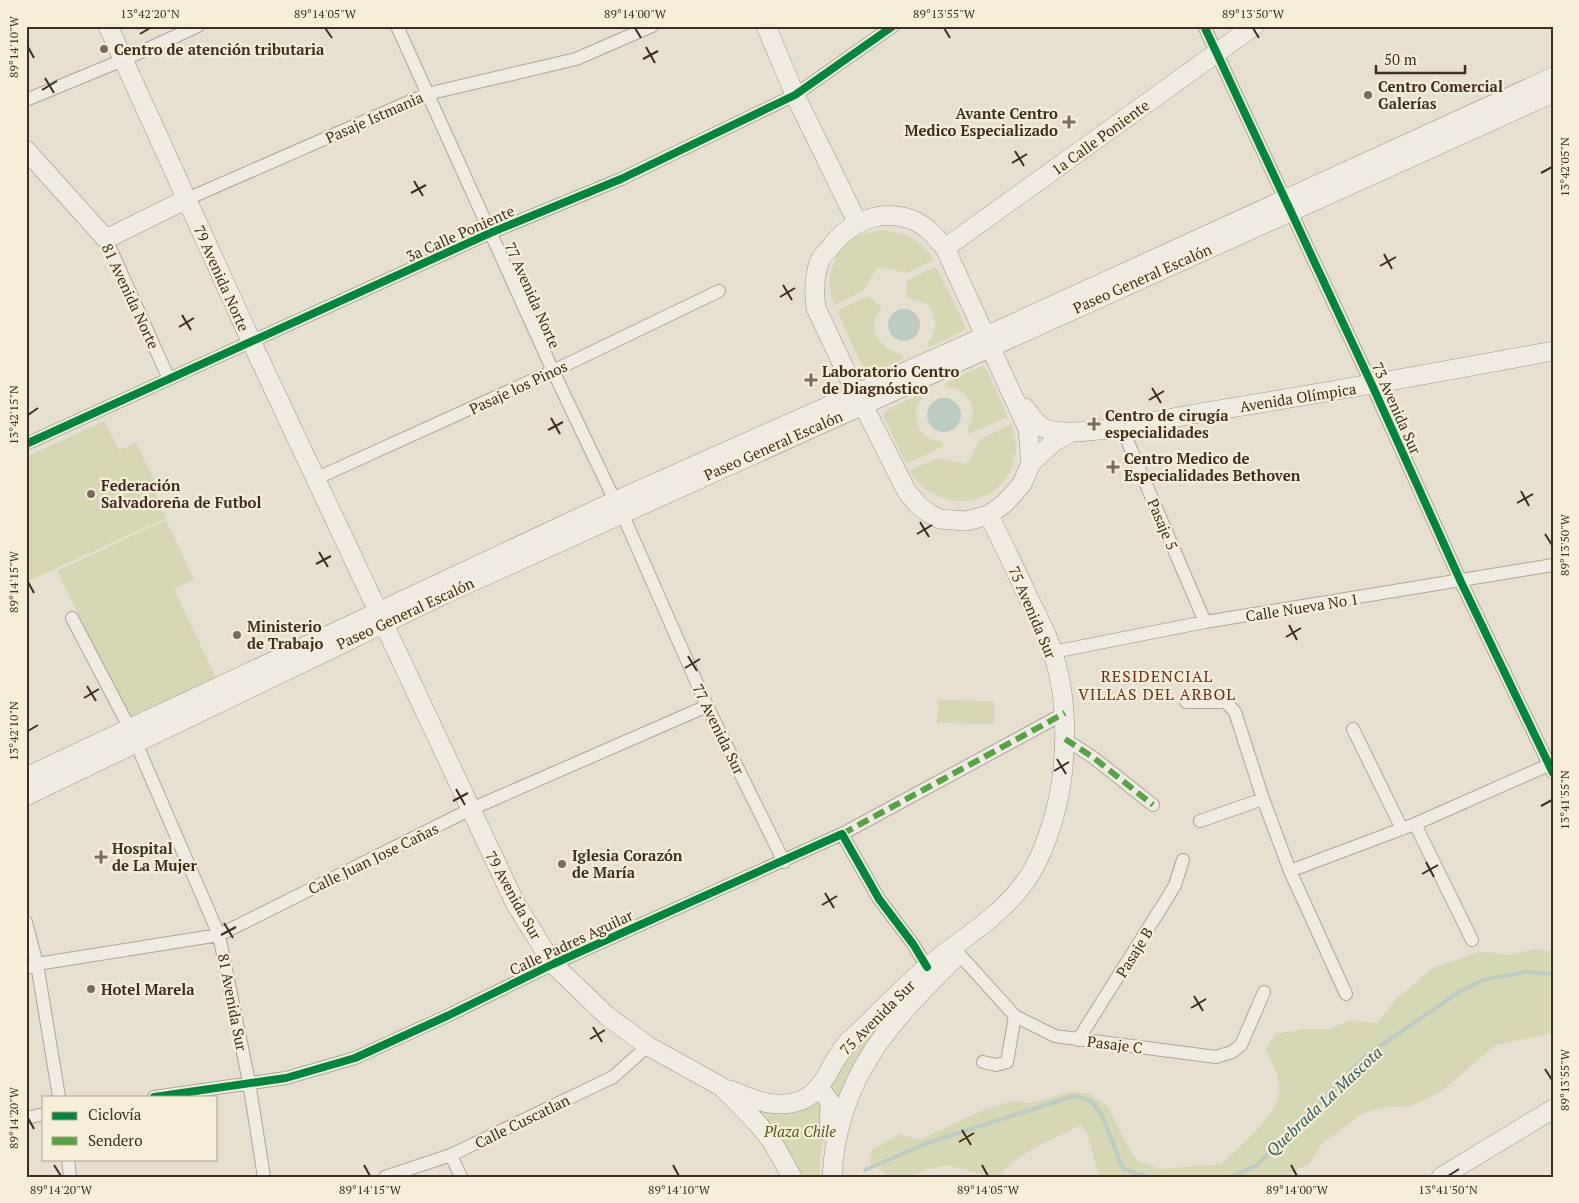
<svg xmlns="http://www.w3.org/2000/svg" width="1579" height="1203" font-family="'PT Serif',serif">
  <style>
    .green { fill: #d6d7b3 }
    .water { fill: #bcccc2 }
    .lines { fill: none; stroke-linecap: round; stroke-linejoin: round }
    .stream { stroke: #bcccc2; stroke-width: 4 }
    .street-casing { stroke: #ada599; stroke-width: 14 }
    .secondary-casing { stroke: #9c958a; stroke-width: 20 }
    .street { stroke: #efebe3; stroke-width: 12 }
    .secondary { stroke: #efebe3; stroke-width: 19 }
    .quiet { stroke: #54a441; stroke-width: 6; stroke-dasharray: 12 6; stroke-linecap: butt }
    .cycleway-casing { stroke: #f7eed8; stroke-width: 11 }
    .cycleway { stroke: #00873e; stroke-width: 8 }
    .ticks { fill: none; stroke: #3d2e20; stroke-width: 2 }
    .poi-dot { fill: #786c5e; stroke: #f7eed8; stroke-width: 2 }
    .labels { text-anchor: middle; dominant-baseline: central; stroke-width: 4.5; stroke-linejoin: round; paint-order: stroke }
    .poi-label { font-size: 15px; font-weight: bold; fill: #3d2e20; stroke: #f7eed8; text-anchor: start }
    .street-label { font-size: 15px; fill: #3d2e20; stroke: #f7eed8 }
    .park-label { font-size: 15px; font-style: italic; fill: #4d5a26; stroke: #f7eed8 }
    .neighbourhood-label { font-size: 16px; letter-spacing: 1px; fill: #6b2e1e; stroke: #f7eed8 }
    .water-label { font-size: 16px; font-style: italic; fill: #2f5d5a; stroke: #f7eed8 }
    .neatline { fill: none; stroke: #3d2e20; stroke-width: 2 }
    .ticks-label { font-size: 12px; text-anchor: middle; fill: #3d2e20 }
  </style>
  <rect width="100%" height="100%" fill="#e7e0d1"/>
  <path class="green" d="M881 230C903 232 923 240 933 260L907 273 881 267 875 270 864 290 835 305C824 283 831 255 851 240 859 234 871 232 881 230Z
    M936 267 965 326 963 331 930 347 927 343C939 331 937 317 927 304L906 297 907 280Z
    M868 296 882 308C863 326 881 350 902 354L904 359 868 373 863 368 837 311Z
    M982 366 987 370 1008 417 969 434 967 429C981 413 968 387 947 387L945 383Z
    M920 394 922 399C908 414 920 442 941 441L944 446 906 464 883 415 887 410Z
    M104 421 119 450 136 443 154 480 151 484 166 518 26 582V457Z
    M1012 424C1013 432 1016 440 1016 447 1014 505 940 521 909 471L938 458 964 464 969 461 979 440Z
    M166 520 194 579 174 589 216 678 129 717 57 571Z
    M938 700 994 701V724L937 723Z
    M1535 949 1553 952V1033L1496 1045 1439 1093 1408 1107 1387 1106 1362 1114 1322 1144 1309 1164 1284 1177H1099L1087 1133 1081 1125 1034 1148 1014 1161 998 1177C981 1177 966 1168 949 1166 932 1164 904 1184 889 1176 883 1173 876 1166 870 1162L872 1150 900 1134 919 1140 983 1110 1012 1101 1031 1103 1070 1092 1089 1093 1109 1108 1126 1144 1138 1161 1160 1169 1221 1164C1238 1149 1276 1116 1279 1093 1281 1078 1272 1063 1266 1049L1275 1034 1304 1029H1330L1350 1020 1377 1023 1395 1000 1433 968 1481 951 1507 955Z
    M901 996 834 1123 829 1088 843 1060Z
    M815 1099 821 1102 827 1121 820 1157V1177H799L752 1105Z"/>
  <path class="water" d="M888 325a16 16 0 1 1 32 0a16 16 0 1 1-32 0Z
    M927 415a17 17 0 1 1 34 0a17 17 0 1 1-34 0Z"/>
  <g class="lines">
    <path class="stream" d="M865 1170 927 1143 1074 1096 1091 1101 1102 1115 1123 1169 1148 1177
      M1231 1177 1256 1166 1367 1055 1459 992 1483 980 1525 972 1553 974"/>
    <g class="street-casing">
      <path id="street" d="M397 26 553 371 615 501
        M1204 26 1372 385 1461 582 1553 773
        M26 100 123 60 198 26
        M187 199 427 94 576 59 652 26
        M106 239 169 379
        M1121 426 1205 622
        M26 444 490 233 621 179 795 95 893 26
        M315 479 553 371 719 291
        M622 513 707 706 784 862
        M72 618 130 729 219 935 249 1082 264 1177
        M1053 652 1205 622 1553 565
        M1186 702H1226L1235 712 1263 799 1290 871 1346 994
        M1353 729 1402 829
        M1065 739 1094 758 1153 805
        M1200 821 1263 799
        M1415 824 1472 940
        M842 834 1065 713
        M1290 871 1415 824 1553 763
        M26 922 37 964 59 1097
        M959 954 1015 1016 1055 1036 1216 1057 1232 1052 1241 1045 1264 992
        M26 968 37 964 219 935 469 810 707 706
        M1078 1040 1166 900 1175 885 1183 860
        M983 1062 996 1065 1007 1062 1015 1016
        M154 1097 286 1078 355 1058 447 1016 553 964 842 834 879 899 913 944 927 967
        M26 1118 44 1114
        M451 1155 461 1177
        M68 1159 70 1177
        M385 1177 451 1155 613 1077 648 1046"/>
    </g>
    <g class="secondary-casing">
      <path id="secondary" d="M108 26 252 343 515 903 553 964 607 1016 648 1046 722 1087 759 1125 773 1143 792 1177
        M766 26 795 95 857 222
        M26 150 106 239 187 199
        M945 248 1254 26
        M856 393 816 308C814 294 814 278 819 263 820 258 826 252 830 248 849 222 879 209 910 219 925 224 935 236 945 248L1028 429 1031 463 1022 484 1005 503 989 515 966 521 940 519 930 514 919 506 907 492 863 405
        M1025 408C1033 419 1039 429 1054 431 1093 436 1159 420 1200 413 1318 394 1435 373 1553 351
        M1031 463 1055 441 1072 432
        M26 777 615 501 986 336 1553 77
        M26 796 445 594 1553 93
        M819 1087 830 1102 829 1132
        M730 1090C753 1100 777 1110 802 1100 827 1089 831 1058 850 1040 876 1016 900 990 927 967 963 937 1005 915 1031 873 1047 846 1058 808 1062 777 1067 735 1066 693 1053 653 1048 636 1039 619 1031 603 1017 573 1003 544 989 515
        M832 1177C837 1077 890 1022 957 956
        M1441 1177 1553 1109"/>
    </g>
    <use href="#street" class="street"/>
    <use href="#secondary" class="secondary"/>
    <path class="quiet" d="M1065 739 1094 758 1153 805
      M842 834 1065 713"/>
    <g class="cycleway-casing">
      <path id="cycleway" d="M1204 26 1372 385 1461 582 1553 773
        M26 444 490 233 621 179 795 95 893 26
        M154 1097 286 1078 355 1058 447 1016 553 964 842 834 879 899 913 944 927 967"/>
    </g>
    <use href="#cycleway" class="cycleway"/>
  </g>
  <path class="ticks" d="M325 28 332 38M635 28 641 38M944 28 950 38M1253 28 1259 38M140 34 150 28M28 47 34 58M646 47 655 63M643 59 658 51M45 78 54 93M42 90 57 81M1015 151 1024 166M1012 163 1027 154M1541 173 1552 167M414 181 423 196M411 193 426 185M1384 254 1392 269M1380 266 1396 257M783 285 792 300M780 297 795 288M182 315 191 330M179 327 194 318M1152 388 1161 403M1149 400 1164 391M28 415 38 408M551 418 560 434M548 430 563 422M1521 491 1529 506M1517 503 1533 494M920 522 929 537M917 534 932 525M1545 534 1552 545M319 552 328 567M316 564 331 556M28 582 34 593M1289 625 1297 640M1286 637 1301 628M688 656 697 671M685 668 700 659M87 686 96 701M84 698 99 689M28 731 38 725M1057 759 1066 774M1054 771 1069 762M456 789 465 805M453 801 468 793M1541 806 1552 800M1426 862 1434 877M1422 874 1438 865M825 893 834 908M822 905 837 896M224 923 233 938M221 935 236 927M1194 996 1203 1011M1191 1008 1206 999M593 1027 602 1042M590 1039 605 1030M1545 1069 1552 1080M28 1118 34 1129M962 1130 971 1145M959 1142 974 1133M54 1165 61 1176M364 1165 370 1176M673 1165 679 1176M982 1165 988 1176M1291 1165 1297 1176M1448 1176 1459 1169"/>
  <g class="poi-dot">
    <circle cx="104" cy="49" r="5"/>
    <circle cx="1368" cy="95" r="5"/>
    <path d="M1066.5 114.5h5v5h5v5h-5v5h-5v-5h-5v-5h5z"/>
    <path d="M808.5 372.5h5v5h5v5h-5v5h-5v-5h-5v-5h5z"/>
    <path d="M1091.5 416.5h5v5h5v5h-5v5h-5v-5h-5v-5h5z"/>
    <path d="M1110.5 459.5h5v5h5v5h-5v5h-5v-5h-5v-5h5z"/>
    <circle cx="91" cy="494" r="5"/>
    <circle cx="237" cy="635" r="5"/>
    <path d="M98.5 849.5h5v5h5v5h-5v5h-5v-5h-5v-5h5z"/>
    <circle cx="562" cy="864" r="5"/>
    <circle cx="91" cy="989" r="5"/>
  </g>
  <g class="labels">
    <g class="poi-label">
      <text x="114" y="49">Centro de atención tributaria</text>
      <text x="1378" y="86">Centro Comercial<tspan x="1378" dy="17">Galerías</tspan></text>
      <text x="1058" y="113" text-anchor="end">Avante Centro<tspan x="1058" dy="17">Medico Especializado</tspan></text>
      <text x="822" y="371">Laboratorio Centro<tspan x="822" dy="17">de Diagnóstico</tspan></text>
      <text x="1105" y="415">Centro de cirugía<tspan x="1105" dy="17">especialidades</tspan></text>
      <text x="1124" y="458">Centro Medico de<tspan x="1124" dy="17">Especialidades Bethoven</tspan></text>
      <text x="101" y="485">Federación<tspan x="101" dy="17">Salvadoreña de Futbol</tspan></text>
      <text x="247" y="626">Ministerio<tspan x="247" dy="17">de Trabajo</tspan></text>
      <text x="112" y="848">Hospital<tspan x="112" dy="17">de La Mujer</tspan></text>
      <text x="572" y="855">Iglesia Corazón<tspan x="572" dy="17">de María</tspan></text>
      <text x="101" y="989">Hotel Marela</text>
    </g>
    <g class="street-label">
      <text transform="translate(374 117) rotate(-24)">Pasaje Istmania</text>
      <text transform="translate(1100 137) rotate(-36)">1a Calle Poniente</text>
      <text transform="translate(460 233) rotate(-24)">3a Calle Poniente</text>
      <text transform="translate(222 278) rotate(66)">79 Avenida Norte</text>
      <text transform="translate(1142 278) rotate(-24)">Paseo General Escalón</text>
      <text transform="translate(533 295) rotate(66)">77 Avenida Norte</text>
      <text transform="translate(131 296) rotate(65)">81 Avenida Norte</text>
      <text transform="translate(518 387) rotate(-25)">Pasaje los Pinos</text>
      <text transform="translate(1298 397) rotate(-9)">Avenida Olímpica</text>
      <text transform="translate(1397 408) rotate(66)">73 Avenida Sur</text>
      <text transform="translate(773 445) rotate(-24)">Paseo General Escalón</text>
      <text transform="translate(1163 524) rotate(67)">Pasaje 5</text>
      <text transform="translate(1302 607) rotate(-9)">Calle Nueva No 1</text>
      <text transform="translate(1033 612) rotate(67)">75 Avenida Sur</text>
      <text transform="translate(405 613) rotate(-25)">Paseo General Escalón</text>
      <text transform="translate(719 729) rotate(64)">77 Avenida Sur</text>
      <text transform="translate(373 858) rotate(-26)">Calle Juan Jose Cañas</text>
      <text transform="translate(514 895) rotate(61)">79 Avenida Sur</text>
      <text transform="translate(571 942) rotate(-25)">Calle Padres Aguilar</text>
      <text transform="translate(1134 952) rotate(-58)">Pasaje B</text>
      <text transform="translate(233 1002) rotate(79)">81 Avenida Sur</text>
      <text transform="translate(877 1017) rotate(-45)">75 Avenida Sur</text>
      <text transform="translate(1115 1044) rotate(7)">Pasaje C</text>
      <text transform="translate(522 1121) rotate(-26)">Calle Cuscatlan</text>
    </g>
    <g class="park-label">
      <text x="800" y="1131">Plaza Chile</text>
    </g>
    <g class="neighbourhood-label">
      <text x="1157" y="676">RESIDENCIAL<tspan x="1157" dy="18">VILLAS DEL ARBOL</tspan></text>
    </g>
    <g class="water-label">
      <text transform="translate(1324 1101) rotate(-43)">Quebrada La Mascota</text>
    </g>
  </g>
  <rect width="1579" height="1203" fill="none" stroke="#f7eed8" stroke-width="55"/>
  <rect x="42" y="1096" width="175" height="65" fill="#f7eed8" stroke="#ada18e"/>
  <rect x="52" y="1112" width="25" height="8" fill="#00873e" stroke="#ada18e"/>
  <text x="88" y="1120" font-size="15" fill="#3d2e20">Ciclovía</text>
  <rect x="52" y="1137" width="25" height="8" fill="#54a441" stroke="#ada18e"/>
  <text x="88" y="1146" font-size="15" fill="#3d2e20">Sendero</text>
  <path d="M1376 65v8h89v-8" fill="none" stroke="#3d2e20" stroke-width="2.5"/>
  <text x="1384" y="65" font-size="15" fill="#3d2e20" stroke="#f7eed8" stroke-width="4" paint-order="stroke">50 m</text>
  <rect x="28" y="28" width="1524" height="1148" class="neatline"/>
  <g class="ticks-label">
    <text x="150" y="18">13°42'20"N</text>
    <text x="325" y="18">89°14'05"W</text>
    <text x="635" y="18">89°14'00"W</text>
    <text x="944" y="18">89°13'55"W</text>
    <text x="1253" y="18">89°13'50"W</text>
    <text transform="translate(14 47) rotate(-90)" y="4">89°14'10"W</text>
    <text transform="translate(1565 167) rotate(-90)" y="4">13°42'05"N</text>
    <text transform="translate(14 415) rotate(-90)" y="4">13°42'15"N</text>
    <text transform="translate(1565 545) rotate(-90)" y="4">89°13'50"W</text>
    <text transform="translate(14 582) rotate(-90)" y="4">89°14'15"W</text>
    <text transform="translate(14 731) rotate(-90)" y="4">13°42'10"N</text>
    <text transform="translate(1565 800) rotate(-90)" y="4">13°41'55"N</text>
    <text transform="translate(1565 1080) rotate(-90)" y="4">89°13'55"W</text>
    <text transform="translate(14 1118) rotate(-90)" y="4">89°14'20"W</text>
    <text x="61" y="1194">89°14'20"W</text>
    <text x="370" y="1194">89°14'15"W</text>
    <text x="679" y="1194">89°14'10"W</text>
    <text x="988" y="1194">89°14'05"W</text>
    <text x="1297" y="1194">89°14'00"W</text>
    <text x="1448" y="1194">13°41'50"N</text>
  </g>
</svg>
